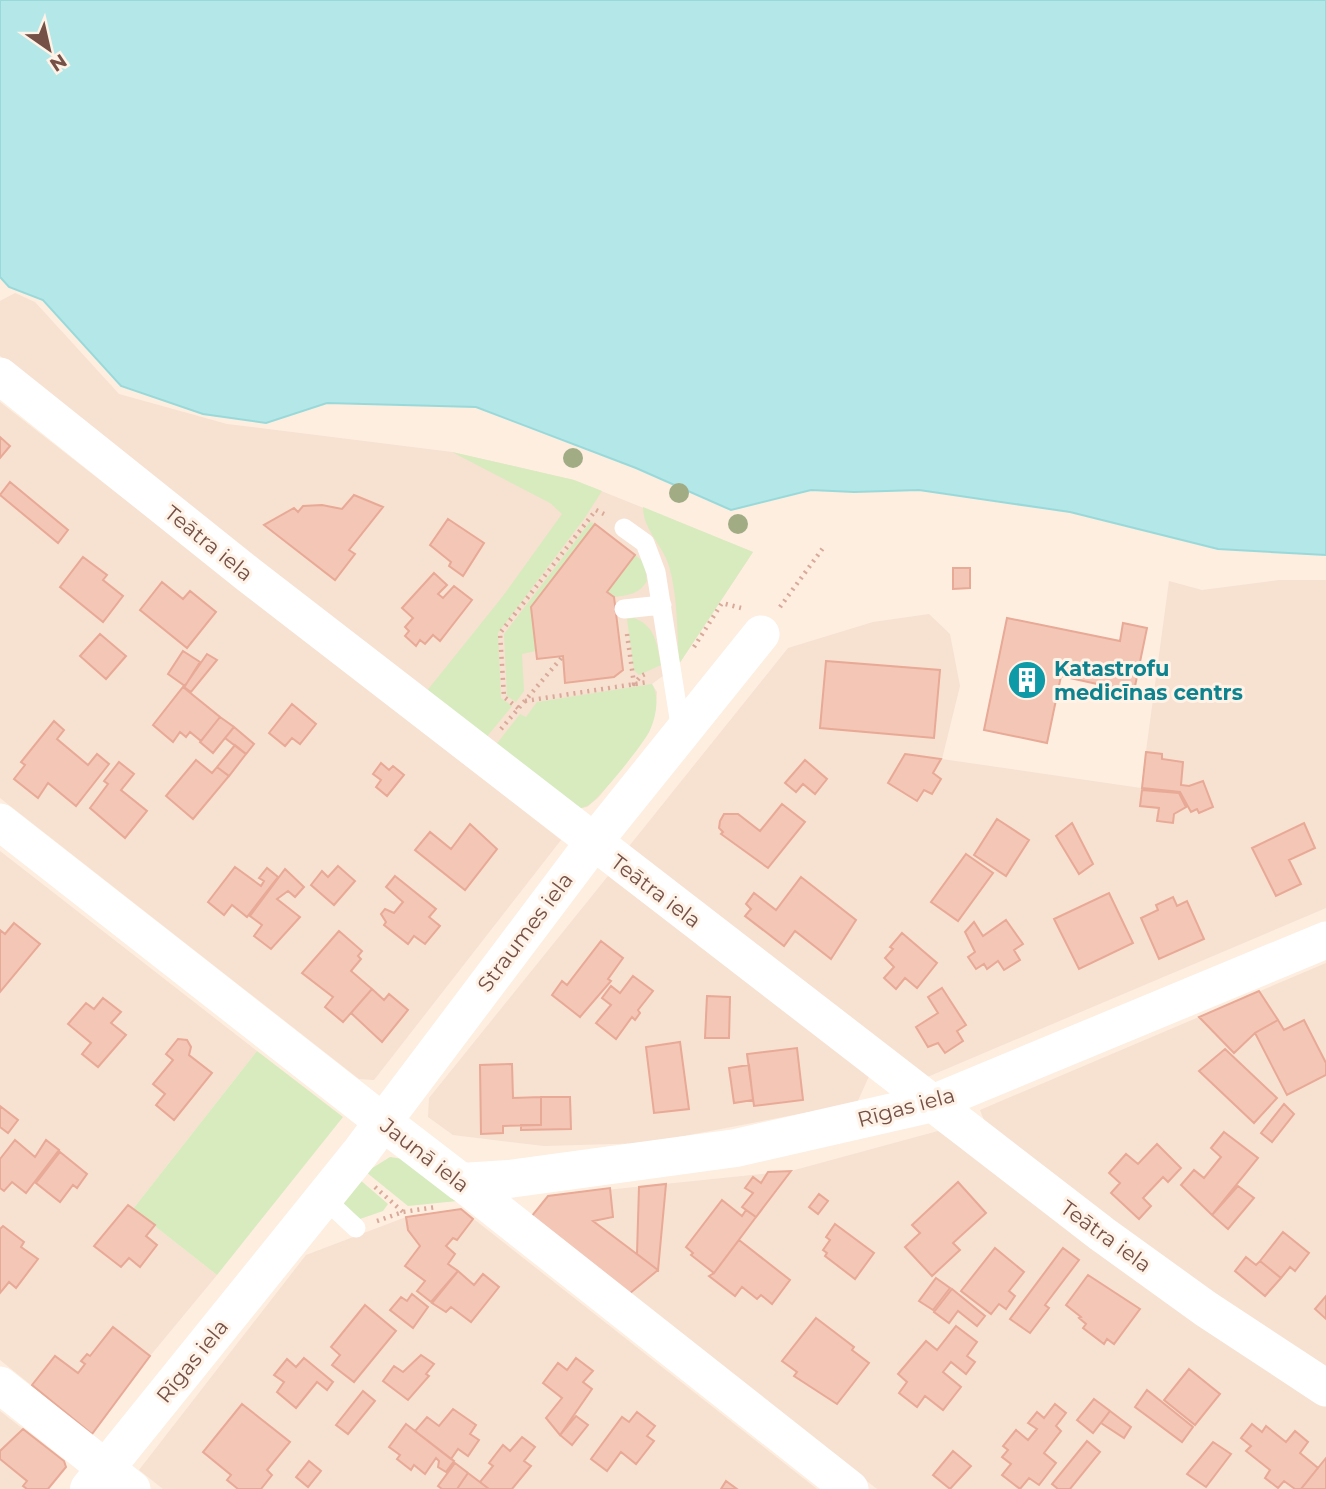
<svg xmlns="http://www.w3.org/2000/svg" width="1326" height="1489" font-family="Montserrat,sans-serif">
  <style>
    .residential { fill: #f7e1d1 }
    .green { fill: #d7ebbe }
    .water { fill: #b4e7e8; stroke: #99d9da; stroke-width: 2 }
    .building { fill: #f4c6b6; stroke: #e8a996; stroke-width: 2 }
    .lines { fill: none; stroke-linecap: round; stroke-linejoin: round }
    .path { stroke: #d9a99a; stroke-width: 4.5; stroke-dasharray: 2 5; stroke-linecap: butt }
    .service { stroke: #fff; stroke-width: 19 }
    .minor { stroke: #fff; stroke-width: 37 }
    .tertiary { stroke: #fff; stroke-width: 38 }
    .tree { fill: #a1ac85 }
    .labels { text-anchor: middle; dominant-baseline: central; stroke-width: 6; stroke-linejoin: round; paint-order: stroke }
    .street-label { font-size: 21px; fill: #755046; stroke: #fff2e7 }
    .culture-label { font-size: 21px; font-weight: bold; fill: #0d838f; stroke: #fff2e7; text-anchor: start }
  </style>
  <rect width="100%" height="100%" fill="#fdeee0"/>
  <path class="residential" d="M15 293 35 302 119 394 227 424 452 452 574 480 753 552 679 664 652 684 657 692 655 713 649 732 599 797 587 807 574 809 0 356V301Z
    M0 402 561 840 374 1080 359 1079 0 798Z
    M1279 580H1326V908L925 1078 626 850 788 648 873 622 929 614 950 634 960 686 942 759 1141 788 1169 581 1202 590Z
    M0 851 257 1051 133 1209 217 1275 150 1356 92 1434 0 1360Z
    M608 876 870 1074 857 1103 647 1143 544 1146 453 1135 428 1117 429 1098Z
    M1326 963V1370L1168 1266 985 1123 980 1110Z
    M938 1131 1326 1404V1489H877L531 1217 548 1196 791 1171Z
    M461 1209 817 1489H163L139 1470 306 1255 406 1217Z
    M0 1411 64 1461 66 1467 48 1489H0Z"/>
  <path class="green" d="M452 452 574 480 602 491 584 519 498 633 501 698 512 706 485 739 426 692 503 596 562 514 550 503Z
    M643 507 753 552 679 664C677 632 678 597 669 566 663 545 643 530 643 507Z
    M590 522 595 524 531 607 536 651 522 654 524 691 516 702 507 696 504 634Z
    M635 555 644 562 647 581C639 594 629 595 614 597L607 592Z
    M634 618C656 626 657 645 661 665L639 675 634 670 627 619Z
    M652 684C660 697 656 718 649 732 642 746 602 795 590 804 585 808 580 808 574 809L495 746 520 714 526 717 537 702Z
    M257 1051 343 1117 217 1275 133 1209Z
    M390 1157 403 1159 457 1201 408 1206 366 1172Z
    M359 1179 388 1204 383 1211 360 1219 340 1203Z"/>
  <path class="water" d="M0 0H1326V555L1218 549 1070 512 919 490 854 492 811 490 731 510 636 468 476 407 327 403 266 423 203 414 121 386 43 300 9 287 0 277Z"/>
  <path class="building" d="M0 437 10 446 0 458Z
    M10 482 68 530 58 543 0 495Z
    M354 495 383 507 349 550 355 554 335 580 264 525 294 508 298 512 303 506 322 505 342 509Z
    M448 519 484 543 463 576 449 566 451 562 430 545Z
    M595 524 635 555 607 592 614 597 623 670 614 677 565 683 563 656 537 659 531 607Z
    M83 557 107 575 103 580 123 596 103 622 60 587Z
    M953 568H970V588L953 589Z
    M434 573 447 585 438 594 443 598 454 586 472 600 440 641 433 635 425 644 420 640 416 646 405 636 409 631 405 627 413 618 402 608Z
    M162 582 183 599 190 591 216 612 187 648 140 610Z
    M1007 618 1120 641 1123 623 1147 628 1134 691 1113 687 1112 691 1096 688 1097 684 1061 676 1047 743 984 730Z
    M100 634 126 656 106 679 80 656Z
    M183 651 200 662 185 686 168 674Z
    M207 654 217 660 191 692 184 687Z
    M826 661 940 670 934 738 820 728Z
    M183 687 220 717 201 741 190 732 186 737 180 732 173 742 153 725Z
    M292 704 316 724 300 744 292 738 285 746 269 733Z
    M220 717 234 727 213 753 200 742Z
    M54 721 64 730 57 739 88 765 97 754 109 764 76 806 48 783 38 798 14 779 25 765 21 762Z
    M234 727 254 744 246 754 225 738Z
    M235 745 246 754 229 776 217 767Z
    M1146 752 1162 754V759L1183 762 1181 785 1189 786 1203 781 1213 807 1199 813 1197 809 1191 812 1180 792 1142 788Z
    M905 754 941 759 933 773 941 779 932 794 924 790 917 801 888 783Z
    M196 760 212 773 217 767 229 776 193 819 166 796Z
    M805 760 827 779 815 794 803 784 796 792 785 783Z
    M119 762 134 774 121 790 147 811 125 838 90 808 108 784 104 781Z
    M381 763 389 770 393 766 404 775 387 796 376 787 381 780 373 774Z
    M1142 790 1179 793 1186 807 1174 814 1173 823 1157 821 1159 808 1140 806Z
    M782 804 805 822 768 868 721 834 723 832 719 828 720 821 724 814H738L760 831Z
    M997 819 1029 840 1006 876 974 855Z
    M1072 823 1093 864 1079 874 1056 836Z
    M1304 823 1315 848 1289 860 1301 884 1276 896 1252 848Z
    M470 824 497 849 465 890 415 850 430 832 451 849Z
    M966 854 993 873 958 921 931 902Z
    M338 866 355 881 334 905 311 885 322 871 328 877Z
    M235 867 261 886 264 881 259 878 267 868 278 877 247 917 232 905 224 915 208 902Z
    M285 869 304 887 295 897 288 891 277 899 300 917 271 949 254 936 262 925 250 916Z
    M395 876 436 909 429 917 440 926 425 944 414 936 408 944 384 925 386 922 381 914 385 909 394 913 403 902 386 887Z
    M801 877 856 920 831 959 795 931 784 946 745 916 751 909 746 904 754 893 776 910Z
    M1109 893 1133 943 1079 969 1054 919Z
    M1173 897 1177 906 1187 901 1204 939 1159 959 1141 918 1158 910 1156 905Z
    M1006 920 1023 944 1014 950 1020 960 1004 970 998 961 987 969 984 964 976 969 968 957 975 952 965 932 974 922 983 936Z
    M14 923 40 944 0 992V930L5 934Z
    M339 931 362 951 358 956 361 959 351 971 372 989 343 1022 325 1007 333 997 302 973Z
    M902 933 937 963 917 988 905 978 896 989 884 978 894 967 885 958 893 949 890 947Z
    M601 941 623 958 608 979 611 981 580 1017 552 995 562 981 567 985Z
    M633 976 653 991 638 1010 640 1013 635 1020 632 1017 616 1039 596 1023 611 1005 602 998 611 986 620 993Z
    M942 988 966 1025 957 1031 963 1041 945 1053 938 1043 928 1047 916 1027 938 1013 928 997Z
    M372 989 384 1000 389 994 408 1010 382 1042 351 1013Z
    M1259 991 1278 1020 1255 1033 1234 1053 1199 1017Z
    M707 996 730 997 729 1038H705Z
    M103 998 121 1012 111 1023 126 1035 98 1067 82 1054 91 1043 68 1024 86 1003 94 1009Z
    M1278 1020 1284 1030 1304 1020 1326 1063V1075L1287 1095 1255 1033Z
    M178 1039 187 1040 191 1047 189 1055 212 1073 174 1120 156 1105 165 1094 153 1084 173 1060 166 1054Z
    M680 1042 689 1109 654 1113 646 1047Z
    M797 1048 803 1100 754 1106 747 1054Z
    M1225 1049 1277 1098 1254 1123 1199 1071Z
    M512 1064 513 1098 541 1097V1125L503 1126V1133L481 1134 480 1065Z
    M749 1065 753 1100 734 1103 729 1068Z
    M541 1097H570L571 1129 521 1130V1125H541Z
    M1284 1104 1294 1114 1272 1142 1261 1133Z
    M0 1106 18 1120 8 1133 0 1127Z
    M1224 1132 1258 1158 1212 1215 1181 1185 1194 1170 1204 1178 1221 1157 1211 1148Z
    M15 1140 35 1157 46 1140 59 1150 26 1193 12 1182 4 1191 0 1188V1159Z
    M1157 1144 1181 1168 1168 1182 1163 1177 1143 1198 1151 1206 1139 1219 1111 1193 1120 1183 1109 1173 1126 1154 1138 1164Z
    M60 1152 87 1174 77 1188 73 1185 60 1202 36 1183Z
    M791 1171 756 1217 742 1207 753 1193 745 1188 753 1177 761 1183 768 1172Z
    M958 1182 986 1213 953 1243 960 1250 932 1276 905 1247 920 1233 912 1225Z
    M666 1184 658 1270 637 1254 639 1187Z
    M1238 1186 1254 1198 1228 1229 1212 1215Z
    M610 1188 613 1217 593 1221 658 1270 629 1294 531 1217 548 1196Z
    M819 1194 828 1201 818 1214 809 1207Z
    M722 1200 742 1216 746 1210 756 1217 714 1273 691 1255 693 1253 686 1247Z
    M128 1205 155 1225 146 1236 157 1245 140 1267 129 1258 121 1267 94 1246Z
    M461 1209 473 1219 457 1240 453 1238 446 1246 455 1254 448 1264 458 1271 431 1302 417 1291 425 1281 405 1266 420 1246 408 1230 406 1217Z
    M835 1224 874 1253 855 1279 825 1256 827 1253 823 1250 830 1240 826 1237Z
    M3 1226 24 1242 21 1247 38 1259 16 1288 9 1282 0 1293V1229Z
    M1283 1232 1309 1253 1295 1271 1290 1267 1281 1278 1260 1261Z
    M739 1240 790 1280 772 1304 761 1295 757 1299 742 1287 735 1296 709 1276 714 1273Z
    M995 1248 1024 1272 1009 1291 1015 1296 1006 1309 999 1304 991 1314 961 1291Z
    M1063 1248 1079 1260 1045 1305 1049 1308 1030 1333 1010 1319Z
    M1246 1257 1256 1265 1260 1261 1281 1278 1265 1296 1235 1271Z
    M458 1271 474 1285 483 1274 499 1287 471 1322 451 1307 446 1312 432 1303Z
    M1088 1275 1140 1309 1114 1344 1107 1339 1104 1344 1083 1328 1086 1324 1079 1318 1081 1317 1066 1305Z
    M936 1278 950 1288 933 1310 919 1301Z
    M952 1289 985 1316 977 1326 958 1311 949 1323 934 1312Z
    M412 1294 428 1307 413 1328 390 1310 401 1297 407 1301Z
    M1326 1296V1319L1315 1309Z
    M365 1305 396 1331 354 1382 332 1365 340 1355 331 1347Z
    M816 1318 854 1347 852 1350 869 1363 837 1404 794 1376 797 1372 782 1361Z
    M956 1326 977 1342 967 1356 975 1362 966 1374 951 1362 943 1372 961 1387 943 1410 925 1396 917 1407 899 1393 907 1382 898 1374 926 1341 937 1350Z
    M113 1327 150 1356 92 1434 32 1385 55 1356 78 1373 85 1364 81 1361 87 1354 90 1356Z
    M421 1355 434 1364 426 1374 429 1376 408 1400 383 1381 394 1366 403 1372Z
    M304 1358 333 1382 327 1390 317 1382 296 1408 277 1392 284 1382 274 1375 287 1359 296 1367Z
    M576 1358 593 1371 583 1382 592 1389 560 1435 546 1418 562 1398 543 1383 558 1363 567 1370Z
    M1189 1369 1220 1394 1195 1425 1164 1400Z
    M1147 1390 1193 1427 1182 1442 1135 1407Z
    M363 1391 375 1401 348 1434 336 1425Z
    M1094 1399 1110 1411 1093 1433 1077 1420Z
    M242 1404 290 1442 267 1470 272 1475 261 1489H238L227 1480 231 1475 203 1452Z
    M1055 1404 1066 1413 1056 1426 1061 1431 1044 1453 1056 1463 1039 1485 1029 1478 1020 1489 1002 1475 1011 1464 1002 1457 1008 1450 1003 1446 1016 1430 1028 1440 1037 1429 1028 1423 1037 1412 1044 1418Z
    M453 1409 476 1425 470 1434 479 1440 468 1456 458 1449 451 1459 415 1431 427 1417 439 1426Z
    M1110 1411 1131 1427 1124 1438 1101 1423Z
    M637 1412 655 1426 647 1436 654 1441 636 1464 621 1452 607 1471 591 1459 622 1417 629 1422Z
    M576 1416 588 1425 572 1445 560 1435Z
    M406 1424 454 1461 446 1472 438 1467 439 1461 436 1458 425 1474 414 1465 411 1470 397 1459 400 1455 389 1447Z
    M1252 1424 1262 1432 1266 1426 1286 1442 1295 1431 1308 1442 1300 1453 1318 1468 1301 1489H1295L1284 1481 1278 1488 1265 1478 1270 1470 1246 1451 1251 1446 1241 1438Z
    M23 1429 64 1461 66 1467 48 1489H27L23 1486 27 1481 0 1459V1451Z
    M522 1437 535 1447 524 1461 531 1466 512 1489H489L480 1482 493 1466 489 1463 503 1445 510 1451Z
    M1087 1441 1100 1452 1070 1489H1058L1052 1484Z
    M1213 1442 1231 1454 1206 1487 1187 1474Z
    M953 1451 971 1466 950 1489 933 1475Z
    M1326 1458V1489H1301Z
    M309 1461 321 1471 308 1487 296 1477Z
    M455 1463 468 1473 457 1489H442L438 1486Z
    M468 1473 489 1489H457Z
    M726 1481 737 1489H721Z"/>
  <g class="lines">
    <path class="path" d="M780 607 823 548
      M627 634 634 684 641 676 647 673
      M694 647 722 603 741 608
      M525 701 648 682
      M518 708 504 697 500 633 596 510 604 514
      M501 729 563 656
      M375 1187 403 1212
      M377 1221 403 1212 436 1207"/>
    <path class="service" d="M624 528 645 543 656 572 681 731
      M624 609 662 605
      M324 1198 356 1228"/>
    <path class="minor" d="M0 376 249 575 1102 1234 1206 1309 1326 1388
      M0 822 383 1122 593 843 761 634
      M933 1103 1326 940
      M461 1182 850 1489
      M0 1385 132 1489"/>
    <path class="tertiary" d="M89 1489 360 1153 383 1122 461 1182 509 1179 736 1148 933 1103"/>
  </g>
  <g class="tree">
    <circle cx="573" cy="458" r="10"/>
    <circle cx="679" cy="493" r="10"/>
    <circle cx="738" cy="524" r="10"/>
  </g>
  <defs>
    <g id="building-disc" transform="scale(2.0125)"><circle r="9.5" fill="#0f9aa8" stroke="#fff2e7"/><path d="M-4-6H4V6H1V3H-1V6H-4ZM-2.5-4.3h1.7v1.8h-1.7ZM.8-4.3h1.7v1.8H.8ZM-2.5-1h1.7V.8h-1.7ZM.8-1h1.7V.8H.8Z" fill="#fff"/></g>
  </defs>
  <g fill-rule="evenodd">
    <use href="#building-disc" x="1027" y="680"/>
  </g>
  <g class="labels">
    <g class="street-label">
      <text transform="translate(209 543) rotate(39)">Teātra iela</text>
      <text transform="translate(656 891) rotate(37)">Teātra iela</text>
      <text transform="translate(525 932) rotate(-53)">Straumes iela</text>
      <text transform="translate(906 1107) rotate(-15)">Rīgas iela</text>
      <text transform="translate(425 1155) rotate(38)">Jaunā iela</text>
      <text transform="translate(1106 1236) rotate(36)">Teātra iela</text>
      <text transform="translate(192 1361) rotate(-51)">Rīgas iela</text>
    </g>
    <g class="culture-label">
      <text x="1054" y="668">Katastrofu<tspan x="1054" dy="24">medicīnas centrs</tspan></text>
    </g>
  </g>
  <g transform="translate(49 49) rotate(146)" stroke="#fff2e7" stroke-width="5" paint-order="stroke">
  <path d="M0-5L12 26L0 18L-12 26Z" fill="#755046"/>
  <text y="-10" font-size="19" font-weight="bold" text-anchor="middle" fill="#755046">N</text>
  </g>
</svg>
